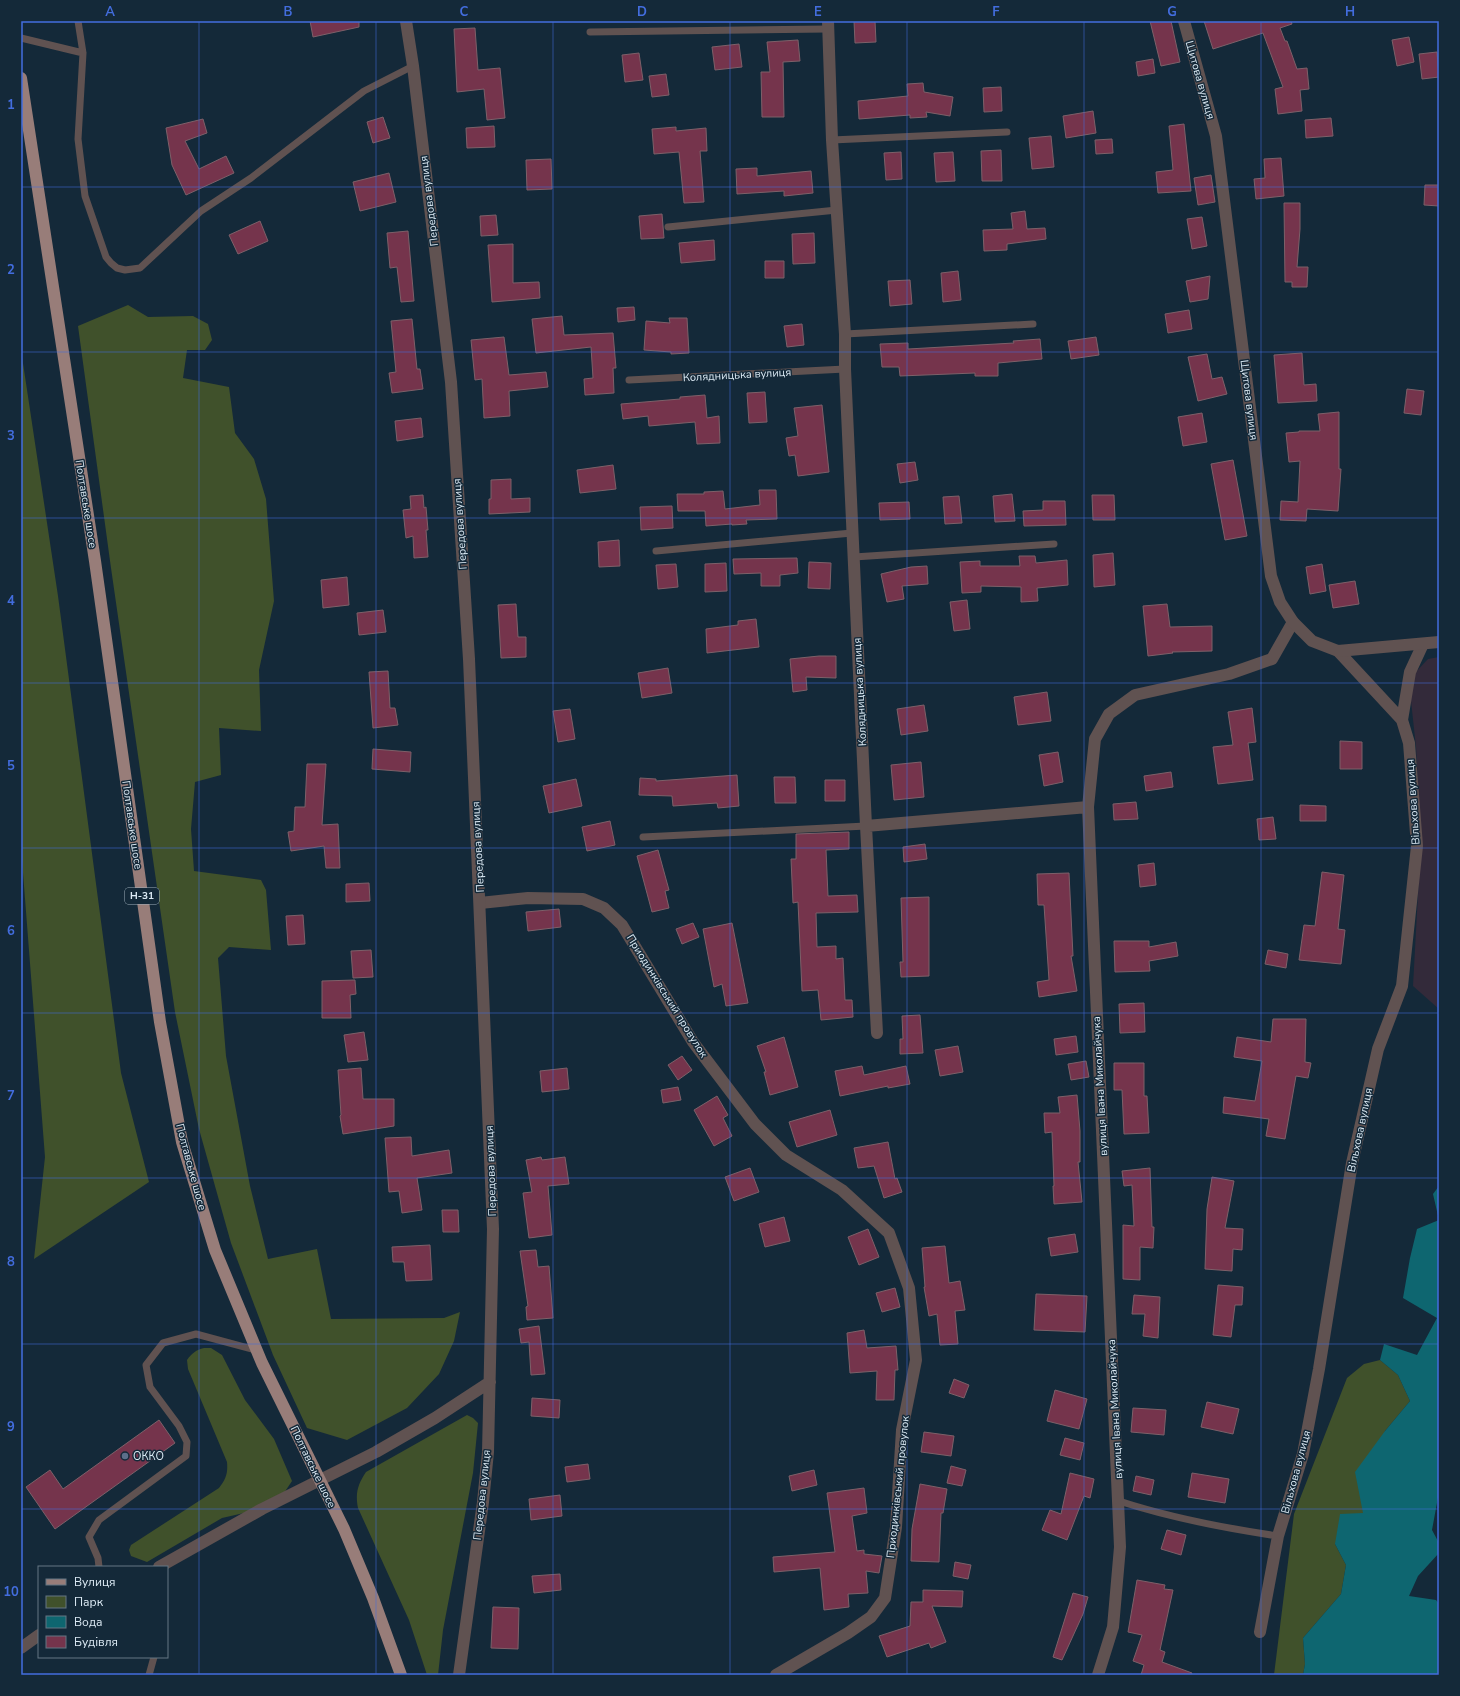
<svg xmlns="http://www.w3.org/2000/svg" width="1460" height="1696" font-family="'Nunito Sans',sans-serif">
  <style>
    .industrial { fill: #332a3a }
    .green { fill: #40512b }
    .water { fill: #0e6670 }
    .building { fill: #75344c; stroke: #7d6069 }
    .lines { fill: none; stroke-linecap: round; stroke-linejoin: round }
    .service { stroke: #605251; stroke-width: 7 }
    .minor { stroke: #605251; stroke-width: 12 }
    .tertiary { stroke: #605251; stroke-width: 12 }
    .primary { stroke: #987d79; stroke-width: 12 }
    .grid { fill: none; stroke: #436dde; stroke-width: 1; stroke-opacity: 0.55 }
    .service-dot { fill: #5c6f8a; stroke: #142939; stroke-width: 1.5 }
    .labels { text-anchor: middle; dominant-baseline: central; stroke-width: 3; stroke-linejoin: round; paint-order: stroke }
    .shield { fill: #142939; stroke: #a1b1bd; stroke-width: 1 }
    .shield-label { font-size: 10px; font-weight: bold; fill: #ddebf5 }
    .street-label { font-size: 11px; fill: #ddebf5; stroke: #142939 }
    .poi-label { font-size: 11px; fill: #ddebf5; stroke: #142939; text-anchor: start }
    .neatline { fill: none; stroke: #436dde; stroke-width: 1.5 }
    .grid-label { font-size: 13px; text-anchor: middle; font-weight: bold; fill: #436dde }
  </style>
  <rect width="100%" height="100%" fill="#142939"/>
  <path class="industrial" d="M1439 657V1009L1413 986 1421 839 1416 747 1410 692 1414 674 1428 659Z"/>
  <path class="green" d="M128 305 148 317 193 316 208 324 212 340 205 350H187L183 378 229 387 235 433 254 459 266 499 274 601 259 670 261 731 219 728 221 775 195 782 191 829 194 871 261 880 266 890 271 950 229 947 218 958 226 1056 250 1186 268 1259 317 1249 331 1319 444 1318 460 1312 454 1341 439 1374 407 1408 347 1440 307 1428 273 1355 231 1243 199 1129 175 1012 111 568 78 326Z
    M21 350 58 596 121 1073 149 1182 34 1259 45 1157 21 847Z
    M204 1348H211L222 1355 245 1400 274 1439 292 1481 282 1496 261 1509 222 1518 147 1562 131 1556 129 1550 131 1545 219 1488C226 1479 228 1473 227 1462L188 1369 187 1360C192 1353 196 1350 204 1348Z
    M1380 1360 1398 1375 1410 1401 1385 1431 1363 1513 1335 1544 1346 1565 1341 1594 1303 1638 1305 1664 1303 1675H1274L1294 1514 1347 1378 1364 1364Z
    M467 1415 473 1418 478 1423 473 1473 443 1630 438 1675H427L409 1620 358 1508C355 1493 358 1484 366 1472Z"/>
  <path class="water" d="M1439 1186V1492L1432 1530 1439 1543V1553L1418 1576 1409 1596 1436 1600 1439 1604V1675H1303L1305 1664 1303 1638 1341 1594 1346 1565 1335 1544 1340 1514 1363 1513 1355 1472 1385 1431 1410 1401 1398 1375 1380 1360 1384 1344 1417 1355 1437 1318 1403 1298 1410 1258 1417 1229 1439 1220 1433 1194Z"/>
  <path class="building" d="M310 21H359V27L313 37Z
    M854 21H875L876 42 855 43Z
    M1150 21H1171L1180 62 1161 66Z
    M1204 21H1291L1292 24 1280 28 1285 41H1287L1297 69 1307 68 1309 89 1300 90 1302 111 1278 114 1275 89 1283 87 1263 33 1213 49Z
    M475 28 478 70 500 68 505 118 487 120 484 89 457 92 454 29Z
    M1409 37 1414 62 1397 66 1392 40Z
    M798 40 800 61 783 62 784 117H762L761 72H770L767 42Z
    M739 44 742 67 715 70 712 47Z
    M1437 52 1439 77 1422 79 1419 54Z
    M639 53 643 80 625 82 622 55Z
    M1153 59 1155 73 1138 76 1136 62Z
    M666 74 669 95 652 97 649 76Z
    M923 83 924 92 953 97 950 116 926 112 927 117 910 118V115L859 119 858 101 908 96 907 84Z
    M1001 87 1002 111 984 112 983 88Z
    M1093 111 1096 133 1066 138 1063 116Z
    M383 117 390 138 373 143 367 122Z
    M1331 118 1333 136 1306 138 1305 120Z
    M203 119 207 133 185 141 199 169 226 156 234 173 186 195 172 165 166 128Z
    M1184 124 1191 191 1158 193 1156 172 1173 170 1169 126Z
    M494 126 495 147 467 148 466 128Z
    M676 127V131L706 128 707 151H700L704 202 684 203 679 152 654 154 652 129Z
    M1051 136 1054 167 1032 169 1029 138Z
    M1112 139 1113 153 1096 154 1095 140Z
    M1001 150 1002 181H982L981 151Z
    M901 152 902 179 886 180 884 153Z
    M953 152 955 181 936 182 934 153Z
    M1281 158 1284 196 1256 199 1254 179 1265 178 1264 159Z
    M551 159 552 189 527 190 526 160Z
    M757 168V176L811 171 813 193 784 196V191L737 194 736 169Z
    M389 173 396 202 360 211 353 182Z
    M1211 175 1215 202 1198 205 1194 178Z
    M1425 185H1439V206L1424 205Z
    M1284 203H1300V229L1297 267H1308L1307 287H1292V282H1285Z
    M1025 211 1027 229 1045 228 1046 239 1007 244V250L984 251 983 230 1013 229 1011 213Z
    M662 214 664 238 641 239 639 216Z
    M496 215 498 235 481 236 480 216Z
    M1202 217 1207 246 1192 249 1187 219Z
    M260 221 268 241 238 254 229 235Z
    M408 231 414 301 401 302 397 267 390 268 387 233Z
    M814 233 815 263 793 264 792 234Z
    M714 240 715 260 681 263 679 243Z
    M513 244V283L539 282 540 298 492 302 488 245Z
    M765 261H784V278H765Z
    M958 271 961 300 943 302 941 273Z
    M1210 276 1208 299 1190 302 1186 281Z
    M910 280 912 304 890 306 888 281Z
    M634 307 635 320 618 322 617 308Z
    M1189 310 1192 329 1168 333 1165 314Z
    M562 316 564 335 613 333 616 368H613L614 393 585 395 584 379 593 378 591 347 536 353 532 319Z
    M669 318H687L689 353 671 354V352L644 350 646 321 670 323Z
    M412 319 417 369H420L423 389 392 393 389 373 396 372 391 321Z
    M802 324 804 345 787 347 784 326Z
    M504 337 509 375 546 372 548 387 509 391 510 416 484 418 482 379 475 380 471 340Z
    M1096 337 1099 355 1071 359 1068 341Z
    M1040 339 1042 359 998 363V376H975V373L900 376 899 367H882L880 344 908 343V349L1014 343 1013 341Z
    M1302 353 1304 385 1316 384 1317 401 1278 403 1274 355Z
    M1207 354 1212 379 1222 377 1227 394 1198 401 1188 357Z
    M1407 389 1424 391 1421 415 1404 413Z
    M765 392 767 422 749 423 747 393Z
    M705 395 707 418 719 416 720 443 697 444 695 422 649 426 648 416 623 419 621 404 680 399V397Z
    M822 405 829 472 798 476 795 455 789 456 786 438 798 436 794 408Z
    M1339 412V469H1341L1338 511 1307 509 1306 521 1280 520 1281 501 1298 502 1300 461 1289 462 1286 433 1299 432V431H1320L1318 414Z
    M1202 413 1207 442 1183 446 1178 417Z
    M421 418 423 437 397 441 395 421Z
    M1233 460 1247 536 1225 540 1211 464Z
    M915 462 918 480 900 483 897 464Z
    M613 465 616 489 580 493 577 470Z
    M511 479V499L530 498V512L489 514V499H491V480Z
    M759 490H776L777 519 746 520 747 524 732 525V524L706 526 705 511H678L677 494H704V492L723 491 725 509 760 505Z
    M1012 494 1015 521 995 522 993 496Z
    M423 495 424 508 426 507 428 530H426L428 557 414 558 413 536 406 538 403 510 411 509 410 496Z
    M1092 495H1114L1115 520H1093Z
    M959 496 962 523 945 524 943 497Z
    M1043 501H1065L1066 525 1024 526 1023 511 1043 510Z
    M909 502 910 519 880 520 879 503Z
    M672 506 673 528 641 530 640 507Z
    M619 540 620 566 599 567 598 542Z
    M1113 553 1115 585 1094 587 1093 555Z
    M1019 556H1035L1036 563 1067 560 1068 585 1037 588 1038 601 1021 602V587L981 586V592L962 593 960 562 980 561V566H1020Z
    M797 558 798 573 780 575V586H761V573L734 574 733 559Z
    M809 562 831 563 830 589 808 588Z
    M726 563 727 591 705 592V564Z
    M676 564 678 587 658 589 656 565Z
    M1322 564 1326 591 1310 594 1306 567Z
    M927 566 928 584 902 586 904 599 887 602 881 574 911 567Z
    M347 577 349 605 323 608 321 580Z
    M1355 581 1359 604 1333 608 1329 585Z
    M967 600 970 629 954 631 950 602Z
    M516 604 518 637H526V657L501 658 498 605Z
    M1167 604 1170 627 1212 626V651L1172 652 1173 653 1148 656 1143 606Z
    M383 610 386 632 359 635 357 613Z
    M756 619 759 647 707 653 706 629 738 625V621Z
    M819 656H836V678L806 677 807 690 793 692 790 659Z
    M668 668 672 693 642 698 638 673Z
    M388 671 390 708H395L398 725 373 728 369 672Z
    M1047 692 1051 721 1018 725 1014 697Z
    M924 705 928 731 901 735 897 709Z
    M1252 708 1256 742 1248 743 1253 780 1218 784 1213 747 1233 745 1228 712Z
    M570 709 575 739 558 742 553 711Z
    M1340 741 1362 742V769H1340Z
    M373 749 411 752 410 772 372 769Z
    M1058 752 1063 782 1044 786 1039 755Z
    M921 762 924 797 894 800 891 765Z
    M307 764H326L322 825 338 824 340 868H326L324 846 291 851 288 832 294 831 295 807H305Z
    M1171 772 1173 787 1146 791 1144 776Z
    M737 775 739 806 718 808 717 803 673 806 672 796 639 795 640 778 656 779V781Z
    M774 777H795L796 803H775Z
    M576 779 582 806 549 813 543 786Z
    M825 780H845V801H825Z
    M1136 802 1138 819 1114 820 1113 804Z
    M1300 805 1326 806V821H1300Z
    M1273 817 1276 839 1259 840 1257 819Z
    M610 821 615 845 587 851 582 827Z
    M849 832V849L826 850 828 896 857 895 858 912 816 913 817 947 836 946V959L843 958 845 1000H852L853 1017 821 1020 818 990 802 991 798 902 793 903 791 859H796V834Z
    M925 844 927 859 904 862 903 847Z
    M658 850 669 890 665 891 669 908 652 912 637 856Z
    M1154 863 1156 885 1140 887 1138 865Z
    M1322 872 1344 875 1338 929 1345 930 1341 964 1299 960 1304 925 1315 926Z
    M1069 873 1073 956H1071L1077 991 1039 997 1037 982 1049 980 1044 905H1038L1037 874Z
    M369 883 370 901 346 902V884Z
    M929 897V976L901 977 900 962H903L901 898Z
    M559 909 561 927 528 931 526 912Z
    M303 915 305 944 288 945 286 916Z
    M693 923 699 937 682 944 676 929Z
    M732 923 748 1003 726 1006 722 984 714 987 703 929Z
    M1114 941H1149V947L1176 942 1178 956 1149 961 1150 971 1115 972Z
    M371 950 373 977 353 978 351 951Z
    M1268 950 1288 954 1286 968 1265 964Z
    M355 980 356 994 350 995 351 1018H322V981Z
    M1144 1003 1145 1032 1120 1033 1119 1004Z
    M920 1015 923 1053 900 1054V1039H903L902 1016Z
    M1273 1019H1306L1305 1062 1311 1063 1308 1078 1296 1076 1285 1139 1266 1136 1269 1119 1223 1113 1224 1097 1255 1101 1262 1061 1234 1057 1237 1037 1271 1042Z
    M364 1032 368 1060 348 1062 344 1035Z
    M1076 1036 1078 1052 1056 1055 1054 1039Z
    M784 1037 798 1087 770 1095 764 1072H766L757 1046Z
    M958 1046 963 1072 940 1076 935 1050Z
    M682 1056 692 1070 678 1080 668 1065Z
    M1086 1061 1089 1077 1071 1080 1068 1064Z
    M1114 1063H1144V1096H1147L1149 1133 1124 1134 1122 1090H1114Z
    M862 1066 864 1075 906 1066 910 1084 888 1088V1086L840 1096 835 1071Z
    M361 1068 363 1099H394V1126L343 1134 340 1116 341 1115 338 1070Z
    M567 1068 569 1089 542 1092 540 1071Z
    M678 1087 681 1100 663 1103 661 1090Z
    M1077 1095 1080 1131V1162H1078L1082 1202 1054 1204 1053 1186H1054L1052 1132 1045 1133 1044 1113H1060L1058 1097Z
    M717 1096 728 1115 723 1118 732 1136 714 1146 694 1110Z
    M830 1110 837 1135 797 1147 789 1122Z
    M411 1137 412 1156 449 1150 452 1173 417 1178 422 1210 402 1213 399 1191 389 1192 385 1138Z
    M888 1142 895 1179 897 1178 902 1192 884 1198 874 1166 858 1168 854 1148Z
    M541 1157 542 1160 565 1157 569 1184 548 1186 552 1235 529 1238 523 1193 532 1192 526 1160Z
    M750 1168 759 1192 734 1201 725 1177Z
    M1150 1168 1152 1227H1154L1153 1248 1140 1247V1280L1123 1279V1225L1134 1226 1132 1185 1124 1186 1122 1171Z
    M1212 1177 1234 1181 1225 1228 1243 1229 1242 1250 1233 1249 1232 1271 1205 1269 1207 1209Z
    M442 1210H458L459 1232H443Z
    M784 1217 790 1241 765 1247 759 1224Z
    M868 1229 879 1257 859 1265 848 1237Z
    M1075 1234 1078 1252 1051 1256 1048 1238Z
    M430 1245 432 1280 406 1281 404 1262H393L392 1247Z
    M945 1246 949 1283 960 1281 965 1310 955 1311 958 1344 940 1345 937 1314 929 1316 924 1287H925L922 1248Z
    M536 1250 538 1267 549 1266 553 1318 527 1320 526 1307 528 1306 520 1251Z
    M1218 1285 1243 1287 1242 1305H1235L1231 1337 1213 1335Z
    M895 1288 900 1307 882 1312 876 1293Z
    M1036 1294 1087 1296 1085 1332 1034 1330Z
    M1134 1295 1160 1297 1158 1338 1143 1336 1145 1314H1132Z
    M539 1326 545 1374 531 1375 529 1342 521 1343 519 1329Z
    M864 1330 867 1348 896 1346 898 1370H895L894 1400H876L877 1371 850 1373 847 1333Z
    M954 1379 969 1385 964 1398 949 1393Z
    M1055 1390 1087 1399 1079 1429 1047 1421Z
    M532 1398 560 1400 559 1418 531 1416Z
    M1207 1402 1239 1409 1233 1434 1201 1427Z
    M1133 1408 1166 1410 1164 1435 1131 1432Z
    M159 1420 175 1443 55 1529 26 1487 50 1470 63 1489Z
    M924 1432 954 1436 951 1456 921 1452Z
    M1065 1438 1084 1443 1080 1460 1060 1455Z
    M588 1464 590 1479 567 1482 565 1467Z
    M951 1466 966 1470 962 1486 947 1483Z
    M814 1470 817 1485 792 1491 789 1476Z
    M1070 1473 1094 1479 1090 1498 1084 1496 1067 1540 1042 1530 1050 1510 1061 1514Z
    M1192 1473 1229 1479 1225 1503 1188 1497Z
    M1136 1476 1154 1480 1151 1495 1133 1491Z
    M920 1484 947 1489 943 1513H941L939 1562 911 1561 912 1529Z
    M864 1488 867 1513 852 1516 857 1551 864 1550V1554L882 1556 879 1573 866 1571 868 1593 848 1594 849 1607 824 1610 820 1568 774 1572 773 1557 835 1552 827 1493Z
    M560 1495 562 1516 531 1520 529 1499Z
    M1167 1530 1186 1535 1181 1555 1161 1549Z
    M955 1562 971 1565 968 1579 953 1576Z
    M560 1574 561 1590 534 1593 532 1576Z
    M1137 1580 1165 1585 1164 1589 1173 1590 1160 1650 1165 1652 1162 1662 1192 1673 1191 1675H1141L1144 1665 1133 1661 1142 1635 1128 1632Z
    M923 1590 963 1591 962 1607 932 1606 946 1642 931 1648 929 1643 887 1657 879 1636 910 1626 911 1602H923Z
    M1073 1593 1088 1597 1083 1614 1062 1660 1053 1657Z
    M493 1607 519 1608 518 1649 491 1648Z"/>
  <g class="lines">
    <path class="service" d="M78 21 83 53 78 139 85 196 106 257 111 263 117 268 125 270 140 268 201 211 251 178 364 91 413 66
      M590 32 828 29
      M21 38 83 53
      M832 140 1007 132
      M668 227 837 210
      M845 334 1033 324
      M629 380 845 369
      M656 551 852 533
      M854 557 1054 544
      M643 837 866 826
      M1119 1501C1171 1518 1224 1528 1278 1536
      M99 1567 98 1558 89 1537 99 1520 186 1456 187 1442 179 1426 150 1387 146 1365 163 1343 196 1334 256 1350
      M149 1675 154 1657"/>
    <path class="minor" d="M828 21 832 140 845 334V369L866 826 877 1033
      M1402 720 1410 672 1423 644
      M866 826 1088 807
      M480 903 528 898 583 899 604 908 622 925 693 1042 755 1124 786 1155 842 1190 889 1233 909 1288 916 1360 902 1430 896 1527 885 1598 871 1617 848 1633 776 1675
      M1260 1632 1278 1536 1303 1454 1319 1369 1352 1163 1378 1049 1402 986 1417 846 1409 743 1402 720 1338 651
      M1098 1675 1113 1627 1120 1547 1088 807 1095 739 1109 714 1135 695 1229 674 1272 659 1293 622"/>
    <path class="tertiary" d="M406 21 413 66 451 382 469 659 493 1229 488 1452 483 1502 459 1675
      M1184 21 1216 136 1271 576 1280 602 1293 622 1312 641 1338 651 1439 642
      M159 1567 262 1509 376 1452 435 1418 490 1382
      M21 1648 39 1635"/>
    <path class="primary" d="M21 78 95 561 160 1022 182 1142 215 1250 262 1363 344 1529 373 1598 401 1675"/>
  </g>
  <path class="grid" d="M199 21V1675M376 21V1675M553 21V1675M730 21V1675M907 21V1675M1084 21V1675M1261 21V1675M21 187H1439M21 352H1439M21 518H1439M21 683H1439M21 848H1439M21 1013H1439M21 1178H1439M21 1344H1439M21 1509H1439"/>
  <circle class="service-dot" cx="125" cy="1456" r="4"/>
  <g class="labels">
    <rect class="shield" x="125" y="888" width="34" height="16" rx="3"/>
    <g class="shield-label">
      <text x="142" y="896">Н-31</text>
    </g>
    <g class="street-label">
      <text transform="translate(1200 80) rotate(74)">Щитова вулиця</text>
      <text transform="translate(429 201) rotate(-97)">Передова вулиця</text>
      <text transform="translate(737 375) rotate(-3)">Колядницька вулиця</text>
      <text transform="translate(1249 400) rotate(83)">Щитова вулиця</text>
      <text transform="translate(86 504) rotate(81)">Полтавське шосе</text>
      <text transform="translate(460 524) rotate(-94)">Передова вулиця</text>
      <text transform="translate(860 692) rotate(-93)">Колядницька вулиця</text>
      <text transform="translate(1413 802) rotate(-94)">Вільхова вулиця</text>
      <text transform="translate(132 825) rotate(82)">Полтавське шосе</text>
      <text transform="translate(478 847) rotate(-93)">Передова вулиця</text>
      <text transform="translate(667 996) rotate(58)">Приодинківський провулок</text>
      <text transform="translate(1100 1086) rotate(-93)">вулиця Івана Миколайчука</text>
      <text transform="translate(1360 1130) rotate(-78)">Вільхова вулиця</text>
      <text transform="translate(191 1167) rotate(75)">Полтавське шосе</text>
      <text transform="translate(491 1171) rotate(-92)">Передова вулиця</text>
      <text transform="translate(1115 1409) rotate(-93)">вулиця Івана Миколайчука</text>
      <text transform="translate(313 1467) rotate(64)">Полтавське шосе</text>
      <text transform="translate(1296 1472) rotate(-75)">Вільхова вулиця</text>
      <text transform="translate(898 1487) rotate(-84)">Приодинківський провулок</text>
      <text transform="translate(482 1495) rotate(-84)">Передова вулиця</text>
    </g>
    <g class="poi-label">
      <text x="133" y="1456">ОККО</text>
    </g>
  </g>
  <rect width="1460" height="1696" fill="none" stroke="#142939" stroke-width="44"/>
  <rect x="38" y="1566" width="130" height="92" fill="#142939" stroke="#647784"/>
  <rect x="46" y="1579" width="20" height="6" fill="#987d79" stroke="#647784"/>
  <text x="74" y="1586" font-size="12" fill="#ddebf5">Вулиця</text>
  <rect x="46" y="1596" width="20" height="12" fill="#40512b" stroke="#647784"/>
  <text x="74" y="1606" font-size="12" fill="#ddebf5">Парк</text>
  <rect x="46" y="1616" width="20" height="12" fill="#0e6670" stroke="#647784"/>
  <text x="74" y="1626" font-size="12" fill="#ddebf5">Вода</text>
  <rect x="46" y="1636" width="20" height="12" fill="#75344c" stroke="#647784"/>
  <text x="74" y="1646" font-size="12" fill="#ddebf5">Будівля</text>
  <rect x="22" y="22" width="1416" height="1652" class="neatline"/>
  <g class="grid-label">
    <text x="110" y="16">A</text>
    <text x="288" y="16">B</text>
    <text x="464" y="16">C</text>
    <text x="642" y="16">D</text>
    <text x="818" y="16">E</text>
    <text x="996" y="16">F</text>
    <text x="1172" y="16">G</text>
    <text x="1350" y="16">H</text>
    <text x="11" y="109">1</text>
    <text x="11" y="274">2</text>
    <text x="11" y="440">3</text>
    <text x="11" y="605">4</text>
    <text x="11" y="770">5</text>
    <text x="11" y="935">6</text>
    <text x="11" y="1100">7</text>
    <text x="11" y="1266">8</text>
    <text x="11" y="1431">9</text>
    <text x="11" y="1596">10</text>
  </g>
</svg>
